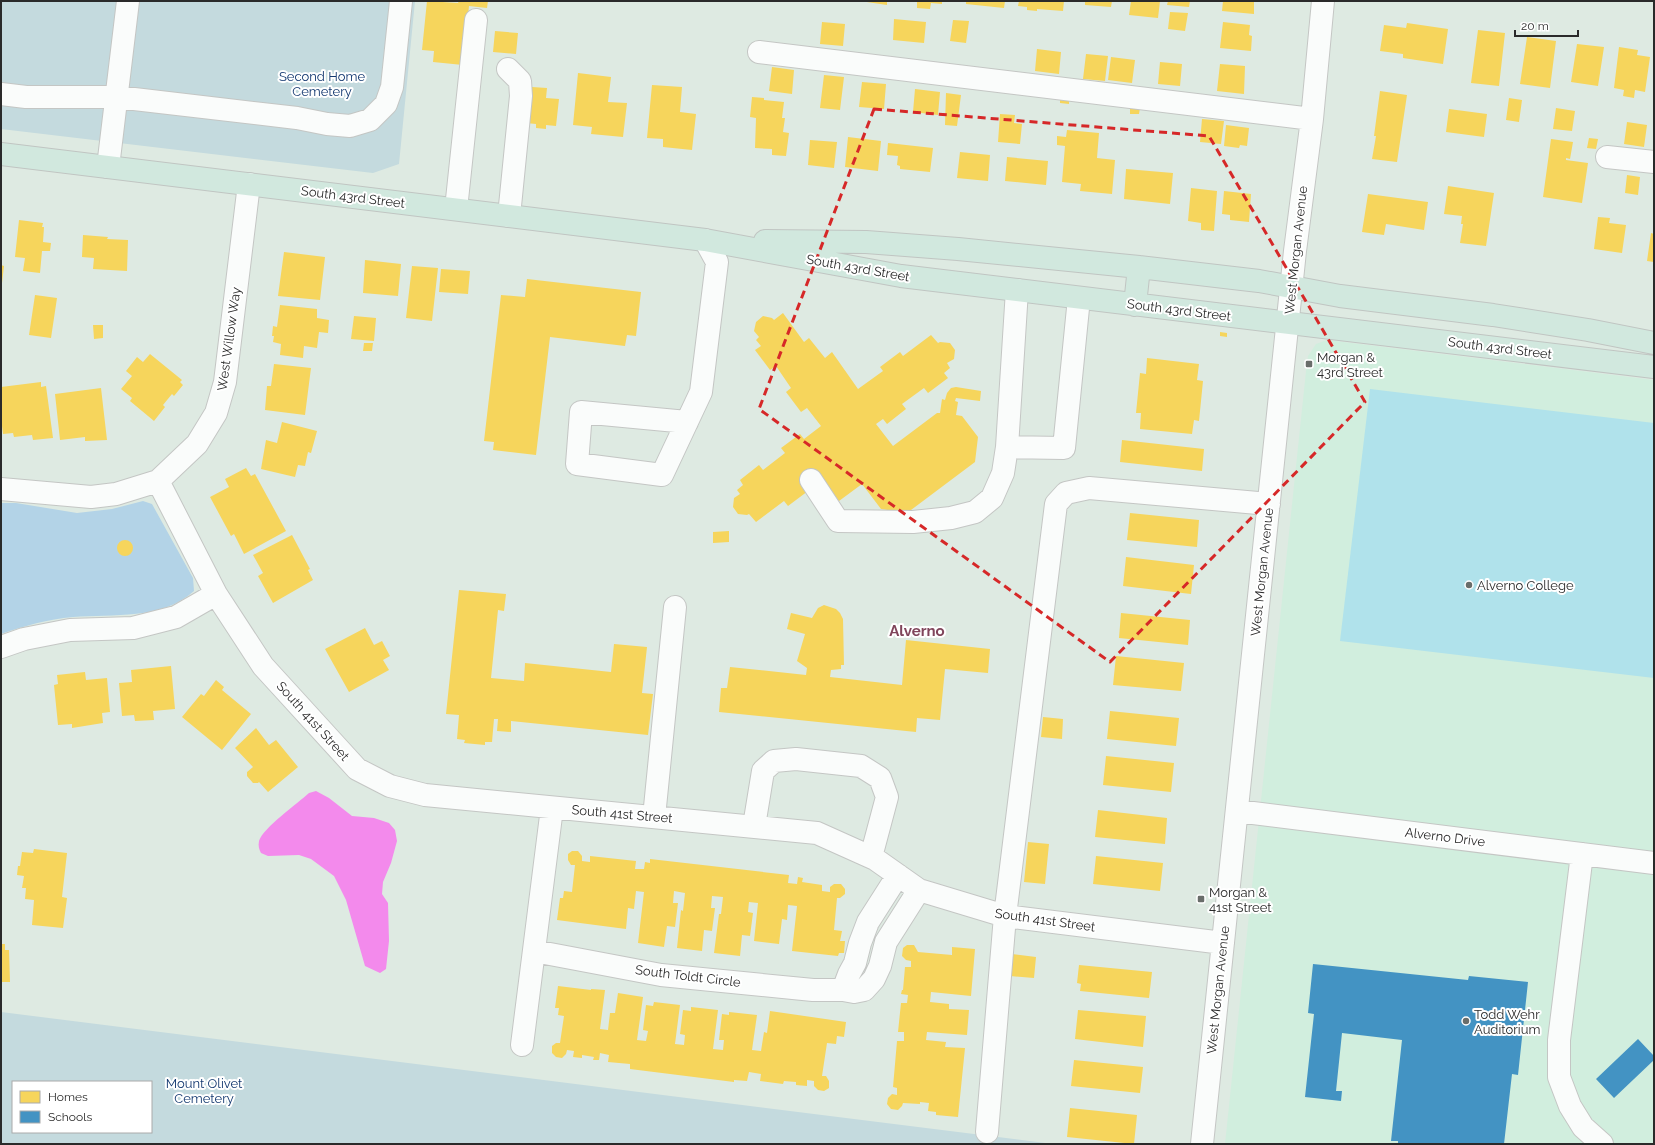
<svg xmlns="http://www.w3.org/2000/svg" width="1655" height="1145" font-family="Raleway,sans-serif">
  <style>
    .education { fill: #d1eede }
    .green { fill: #b3d3e7 }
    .cemetery { fill: #c4dade; fill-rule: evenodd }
    .pitch { fill: #b0e2eb }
    .water { fill: #f38aec }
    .homes { fill: #f6d55c }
    .schools { fill: #4393c3 }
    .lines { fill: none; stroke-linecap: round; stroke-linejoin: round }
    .minor-casing { stroke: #c4c6c4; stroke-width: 24 }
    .major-casing { stroke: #c0c5c2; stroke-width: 24 }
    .minor { stroke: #fafcfb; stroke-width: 22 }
    .major { stroke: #d1e8de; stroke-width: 22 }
    .marked { fill: none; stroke: #d62828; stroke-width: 3; stroke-dasharray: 8 5; stroke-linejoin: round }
    .poi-dot { fill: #696d6a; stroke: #fff; stroke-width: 1.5 }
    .labels { text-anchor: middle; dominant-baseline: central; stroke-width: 4; stroke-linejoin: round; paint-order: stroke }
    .park-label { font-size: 13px; fill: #12376f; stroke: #fff }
    .street-label { font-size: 13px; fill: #2a2a2a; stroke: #fff }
    .poi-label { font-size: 13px; fill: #2a2a2a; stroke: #fff; text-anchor: start }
    .quarter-label { font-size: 15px; font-weight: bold; fill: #80455b; stroke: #fff }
  </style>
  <rect width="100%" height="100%" fill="#deeae2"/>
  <path class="education" d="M1327 340 1654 380V1144H1225L1306 371 1308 356 1316 344Z"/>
  <path class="green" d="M143 501 152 504 193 578 194 591C162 620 113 614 73 617 48 619 24 626 1 634V503H16L77 513 112 509Z"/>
  <path class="cemetery" d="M1 1H415L399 164 373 173 1 129Z
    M1 1012 1053 1144H1ZM13 1082H151V1132H13Z"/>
  <path class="pitch" d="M1370 389 1654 423V678L1340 641Z"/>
  <path class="water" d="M316 791 329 798 352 816 374 818 389 823 395 830 397 841 391 863 383 882 382 894 388 903 389 941 386 969 380 973 365 966 346 900 334 876 311 859 299 855 268 856 261 853C259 849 258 846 259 841 263 828 298 803 309 793Z"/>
  <path class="homes" d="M427 1 458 3 459 1H488L487 8 469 6 463 65 433 62 434 51 422 50Z
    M860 1H887V5Z
    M917 1H942V4L931 3 930 9 917 8Z
    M966 1H1005L1004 8 966 4Z
    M1019 1H1064L1063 11 1037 9V11L1027 10V7L1018 6Z
    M1085 1H1112L1111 7 1085 5Z
    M1131 1H1160L1158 18 1129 15Z
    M1168 1H1190L1189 7 1167 5Z
    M1223 1H1254V14L1222 11Z
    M1170 12 1188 13 1185 31 1168 29Z
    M894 19 926 22 924 43 893 40Z
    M953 20 969 21 966 43 950 41Z
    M822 22 845 24 843 46 820 44Z
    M1223 22 1250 25 1249 35 1252 36 1251 51 1220 48Z
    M1407 23 1448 29 1443 64 1403 58V54L1380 51 1384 25 1406 28Z
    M1478 30 1505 33 1499 86 1471 83Z
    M495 31 518 33 516 54 493 52Z
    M1527 37 1556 41 1550 88 1520 84Z
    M1577 44 1604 47 1598 86 1571 82Z
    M1619 47 1638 50 1637 55 1650 57 1645 92 1635 90 1634 98 1623 96 1624 90 1614 88Z
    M1037 49 1061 52 1059 74 1035 71Z
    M1086 54 1108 56 1105 81 1083 79Z
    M1111 57 1135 60 1132 83 1108 80Z
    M1160 62 1182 64 1180 86 1158 84Z
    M1220 64 1245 66 1244 94 1217 91Z
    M772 67 794 70 792 94 769 91Z
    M578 73 611 77 608 102 627 103 623 137 591 134 592 127 573 125Z
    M824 75 844 77 840 110 820 108Z
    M862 82 886 84 884 109 859 107Z
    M652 85 682 87 680 112 696 114 692 150 663 147V139L647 138Z
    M532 87 547 88 546 98 559 99 556 126 546 125V129L536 128V124L526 123Z
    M915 89 940 92 938 115 913 112Z
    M1380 91 1407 95 1397 162 1372 159 1376 136H1374Z
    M946 93 961 95 957 126 945 125Z
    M752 97 764 98V100L784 102 782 118H785L783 132 789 133 786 156 772 155V149L755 148 756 118 750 117Z
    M1509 98 1522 100 1519 122 1506 120Z
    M1060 100 1069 101V104L1060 103Z
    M1130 107 1140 108 1139 114H1130Z
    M1556 108 1575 111 1572 131 1553 129Z
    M1449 109 1487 114 1484 137 1446 132Z
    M1000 114 1015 115 1014 123 1022 124 1020 144 998 142Z
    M1202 119 1224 121 1221 144 1200 142Z
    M1627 122 1647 125 1644 147 1624 144Z
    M1226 125 1249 128 1247 146 1240 145 1239 148 1224 146Z
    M1067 130 1099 133 1097 158 1115 160 1112 194 1080 191 1081 184 1062 182 1065 146 1057 145V136L1066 137Z
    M848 137 881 141 878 171 845 167Z
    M1589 138 1598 139 1596 149 1587 148Z
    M1551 139 1573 142 1570 159 1566 158V160L1588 163 1582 203 1543 197Z
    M810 140 837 142 834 168 808 165Z
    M888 143 933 148 930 172 900 169V166L897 165 898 156 887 155Z
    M960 152 990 155 988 181 957 178Z
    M1007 157 1048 161 1046 185 1005 181Z
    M1126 169 1173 173 1170 204 1124 199Z
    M1627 175 1640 177 1638 195 1625 193Z
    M1448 186 1494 193 1486 246 1460 243 1463 224H1461L1462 216 1444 214Z
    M1191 188 1217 191 1214 231 1201 230V223L1188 221Z
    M1224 191 1251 194 1249 222 1230 220V215L1222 214Z
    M1368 194 1428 202 1424 230 1386 224 1384 235 1362 232Z
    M1598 217 1610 218 1609 223 1626 225 1622 253 1594 249Z
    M19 220 43 223 42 227H44L43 242 51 243 50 251H42L40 273 23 271 25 258 15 257Z
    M1651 233 1654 234V262L1647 261Z
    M83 235 108 237 107 239 128 240 127 271 93 269 94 258 82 257Z
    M284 252 325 257 320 300 278 296Z
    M365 260 401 264 398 296 363 293Z
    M1 265 4 266 2 283H1Z
    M412 266 438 268 432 321 406 318Z
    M441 269 470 271 468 294 439 292Z
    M527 279 641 292 636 336 627 335 625 346 550 337 536 455 493 450 494 442 484 441 501 295 525 297Z
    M35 295 57 298 51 338 29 335Z
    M280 305 317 309V318L329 320 328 333 319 332 317 348 304 346 303 358 280 355 281 344 273 342 274 336H272L273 326 277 327Z
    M783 313 804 342 809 338 825 358 832 352 858 389 883 371 880 367 900 352 903 356 931 335 938 343 940 342 950 343 955 350 954 359 947 363 950 368 944 373 948 378 928 393 924 388 902 404 906 409 887 424 883 419 876 424 893 446 937 413H940L942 399 945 400 947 393 951 388 956 387 981 391 980 401 956 398 955 401 958 402 956 415 962 416 978 437 975 462 907 513 881 509 862 484 839 501 818 474 808 491 788 506 784 501 756 522 749 514 747 515 738 514 733 507 734 498 740 494 737 490 743 485 740 480 759 465 763 470 785 453 781 448 800 434 804 439 821 426 807 408 801 412 786 392 791 388 776 366 770 370 755 350 761 346 756 340 759 337 754 331 756 322 763 316 772 318 774 320Z
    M354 316 376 318 374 341 351 339Z
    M93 325H103V338L94 339Z
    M1220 332 1227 333V337L1220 336Z
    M364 343H373L372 351H363Z
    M150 354 182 380 180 382 183 385 174 396 172 394 163 405 165 407 154 421 130 401 132 398 121 389 132 376 126 371 137 357 143 362Z
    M1147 358 1199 364 1197 380 1203 381 1199 421 1194 420 1192 434 1140 429 1141 413H1136L1140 373 1146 374Z
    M274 364 311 368 305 415 265 410 267 386H271Z
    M41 382V387L46 386 53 438 33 440 32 435 14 437 13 433 3 434 1 418V387Z
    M101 388 107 440 85 441V437L60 440 55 394Z
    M282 422 317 431 311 453 308 452 305 466 298 465 295 477 261 469 266 440 277 443Z
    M1122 440 1204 449 1202 471 1120 462Z
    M246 468 251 476 255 474 286 531 244 554 234 534 231 536 210 497 229 487 225 479Z
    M1130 513 1199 520 1197 547 1127 540Z
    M729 531V542L713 543V532Z
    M292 535 310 569 308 570 313 580 273 603 258 576 263 573 253 555Z
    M117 548a8 8 0 1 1 16 0a8 8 0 1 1-16 0Z
    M1126 557 1194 565 1191 594 1123 586Z
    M459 590 506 594 504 611 498 610 491 678 524 681 525 663 611 672 614 644 647 647 642 693 653 694 648 735 511 721V732L497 731 498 719H494L492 742H485V745L464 743 465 740 457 739 459 715 446 714Z
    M824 605 836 609 840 613 843 619 844 665H841V669L831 670 830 677 902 685 906 640 990 649 988 673 945 669 940 720 917 718 916 732 719 712 721 688H727L730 667 806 675 807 668 797 661 805 634 787 629 791 613 812 618 818 608Z
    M1121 613 1190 620 1188 645 1119 638Z
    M365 628 374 645 382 641 390 656 383 660 389 670 349 692 325 649Z
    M1116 656 1184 663 1181 691 1113 685Z
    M171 666 175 709 153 711 154 720 135 721 134 715 122 716 119 683 132 682 131 670Z
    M85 672 86 680 107 678 110 712 102 713 103 723 72 728V724L58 725 54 685 58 684 57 675Z
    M216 680 224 687 222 690 251 714 222 750 182 717 201 694 204 696Z
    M1110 711 1179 718 1176 746 1107 739Z
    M1043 717 1063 719 1062 739 1041 737Z
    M256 728 269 745 276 740 298 767 268 792 259 782 258 783H253L247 776V772L253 767 235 748Z
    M1106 756 1174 763 1171 792 1103 785Z
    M1098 810 1167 818 1165 844 1095 837Z
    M1028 842 1049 844 1045 884 1024 882Z
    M34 849 67 853 62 897 67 898 63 928 32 925 34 900 25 899 26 888H22L24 876 17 875 18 866H20L22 852 33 853Z
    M572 851H578L582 856V861L590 862V856L636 861 635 869H644L645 862 650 863V859L789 875 788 883 797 884 798 877 803 878 802 882 822 885V891L830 892V887L834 884H841L845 889V894L840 898H837L834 930 842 931 840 941H845L844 953H839L838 956 792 951 797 906 788 905 787 920 782 919 779 944 754 941 758 903 749 902 748 912 753 913 750 936 742 935 740 956 714 953 719 914H721L723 897 712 896 711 908H715L712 931 704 930 702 951 677 948 681 910 683 911 685 893 674 891 673 903H678L675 927 667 926 664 947 638 943 644 892 636 891 634 909 628 908 626 929 557 920 560 898H563L564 891 572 892 575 865H571L568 860V854Z
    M1096 856 1163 863 1160 891 1093 884Z
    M1 944H5V950H9L10 982H1Z
    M907 945H914L918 952 952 955V947L975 949 971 996 931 992 930 1002 949 1004V1009L969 1010 967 1035 927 1032 926 1040 946 1042 945 1047 965 1048 958 1117 936 1115V1112L928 1111 929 1103 920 1102V1104L903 1103 902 1106 898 1110 891 1109 887 1104 888 1098 892 1094 897 1095V1088L893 1087 897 1041H904V1032H898L901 1003H907L908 995 901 994 902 990H903L905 967H911V961L906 960 902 956 903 948Z
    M1012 954 1036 957 1034 978 1010 976Z
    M1079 965 1152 972 1149 998 1080 991 1081 984 1077 983Z
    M558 986 591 990V989L605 990 600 1029 608 1030 610 1013H615L618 993 643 997 637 1040 646 1041 648 1031 643 1030 646 1005 653 1006 654 1002 680 1005 675 1044 684 1045 685 1035 680 1034 683 1010 691 1011V1007L718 1010 713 1049 723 1050 724 1040H719L722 1014 729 1015V1012L757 1015 752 1050 761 1051 764 1032 767 1033 770 1011 846 1022 844 1037 837 1036 836 1044 827 1043 822 1076H826L829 1081V1088L824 1091 818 1090 814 1086V1081L807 1080V1086L796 1085V1082L784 1081 783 1084 760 1081 761 1074 749 1072 747 1081 734 1080V1082L630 1069V1064L608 1062 609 1055 600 1053 599 1060H593L594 1057 582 1055V1058L573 1057 574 1051 567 1050 566 1054 562 1058 556 1057 552 1053V1046L556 1043H560L564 1016 558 1015 559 1008H555Z
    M1078 1010 1146 1016 1143 1047 1075 1039Z
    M1074 1060 1143 1067 1140 1093 1071 1086Z
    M1070 1108 1137 1115 1134 1144 1067 1137Z"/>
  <path class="schools" d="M1313 964 1468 980 1469 976 1528 982 1518 1075 1512 1074 1504 1144H1398V1141H1391L1402 1040 1342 1033 1336 1091H1342L1341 1101 1305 1097 1314 1014 1308 1013Z
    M1638 1039 1654 1056V1060L1614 1098 1596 1079Z"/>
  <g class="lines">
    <g class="minor-casing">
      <path id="minor" d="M759 52 1312 119
        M508 69 520 81 521 96 509 216
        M1 94 26 97H117L297 118 327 124 350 126 370 120 386 104 392 87 401 1
        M1607 157 1654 162
        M108 167 128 1
        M456 209 476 20
        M1017 290 1007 447 1064 448 1079 298
        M687 422 581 412 577 464 662 475 701 392 717 262 705 240
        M811 480 838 521 913 522 951 518 975 512 992 498 1003 473 1007 447
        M158 481 216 594 263 666 357 769 390 786 425 795 817 833 875 859 919 890 1005 916 1223 943
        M1 489 91 497 116 494 158 481 197 444 216 413 225 382 249 184
        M1 647 24 639 70 630 133 628 176 617 216 594
        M1237 811 1654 863
        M654 817 675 607
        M754 826 763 771 774 761 796 759 861 766 880 778 887 797 871 857
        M1582 854 1559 1040V1077L1570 1106 1583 1127 1602 1144
        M534 951 661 975 813 990H843L854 992 864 990 874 979 880 966 886 942 919 890
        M843 990 849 974 855 963 860 943 868 922 898 875
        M522 1045 552 808
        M987 1132 1005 916 1056 504 1066 493 1089 488 1269 504
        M1202 1144 1295 251 1312 119 1323 1"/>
    </g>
    <g class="major-casing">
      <path id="major" d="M1 154 705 240 901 276 1654 367
        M765 241 866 242 958 249 1139 267 1259 281 1340 296 1493 315 1588 330 1654 343
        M1135 305 1139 267"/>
    </g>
    <use href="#minor" class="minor"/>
    <use href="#major" class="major"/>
  </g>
  <path class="marked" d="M874 109 1209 136 1365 402 1110 662 759 409Z"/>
  <g class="poi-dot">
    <rect x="1305" y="360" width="8" height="8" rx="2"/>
    <circle cx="1469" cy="585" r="4"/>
    <rect x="1197" y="895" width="8" height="8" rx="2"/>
    <circle cx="1466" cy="1021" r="4"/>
  </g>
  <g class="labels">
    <g class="park-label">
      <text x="322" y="76">Second Home<tspan x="322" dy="15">Cemetery</tspan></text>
      <text x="204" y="1083">Mount Olivet<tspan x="204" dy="15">Cemetery</tspan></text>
    </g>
    <g class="street-label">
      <text transform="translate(353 197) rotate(7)">South 43rd Street</text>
      <text transform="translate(1296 250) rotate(-84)">West Morgan Avenue</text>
      <text transform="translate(858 268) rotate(10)">South 43rd Street</text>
      <text transform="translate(1179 310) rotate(7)">South 43rd Street</text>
      <text transform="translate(229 339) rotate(-82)">West Willow Way</text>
      <text transform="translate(1500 348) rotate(7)">South 43rd Street</text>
      <text transform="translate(1262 572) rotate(-84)">West Morgan Avenue</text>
      <text transform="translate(313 721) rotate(48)">South 41st Street</text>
      <text transform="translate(622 814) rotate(5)">South 41st Street</text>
      <text transform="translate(1445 837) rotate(7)">Alverno Drive</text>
      <text transform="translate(1045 920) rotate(8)">South 41st Street</text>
      <text transform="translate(688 976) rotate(7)">South Toldt Circle</text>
      <text transform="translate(1218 990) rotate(-84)">West Morgan Avenue</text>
    </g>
    <g class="poi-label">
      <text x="1317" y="357">Morgan &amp;<tspan x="1317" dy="15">43rd Street</tspan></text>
      <text x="1477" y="585">Alverno College</text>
      <text x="1209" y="892">Morgan &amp;<tspan x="1209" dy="15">41st Street</tspan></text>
      <text x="1474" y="1014">Todd Wehr<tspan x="1474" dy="15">Auditorium</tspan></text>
    </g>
    <g class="quarter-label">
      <text x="917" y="631">Alverno</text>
    </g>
  </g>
  <rect width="1655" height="1145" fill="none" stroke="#2a2a2a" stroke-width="4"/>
  <rect x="12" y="1081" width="140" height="52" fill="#ffffff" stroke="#aaaaaa"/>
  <rect x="20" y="1091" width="20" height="12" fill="#f6d55c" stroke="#aaaaaa"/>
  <text x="48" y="1101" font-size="12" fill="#2a2a2a">Homes</text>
  <rect x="20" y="1111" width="20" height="12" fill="#4393c3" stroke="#aaaaaa"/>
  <text x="48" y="1121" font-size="12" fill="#2a2a2a">Schools</text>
  <path d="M1515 30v6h63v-6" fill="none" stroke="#2a2a2a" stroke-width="2"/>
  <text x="1521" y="30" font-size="12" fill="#2a2a2a" stroke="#ffffff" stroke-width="3" paint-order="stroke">20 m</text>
</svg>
